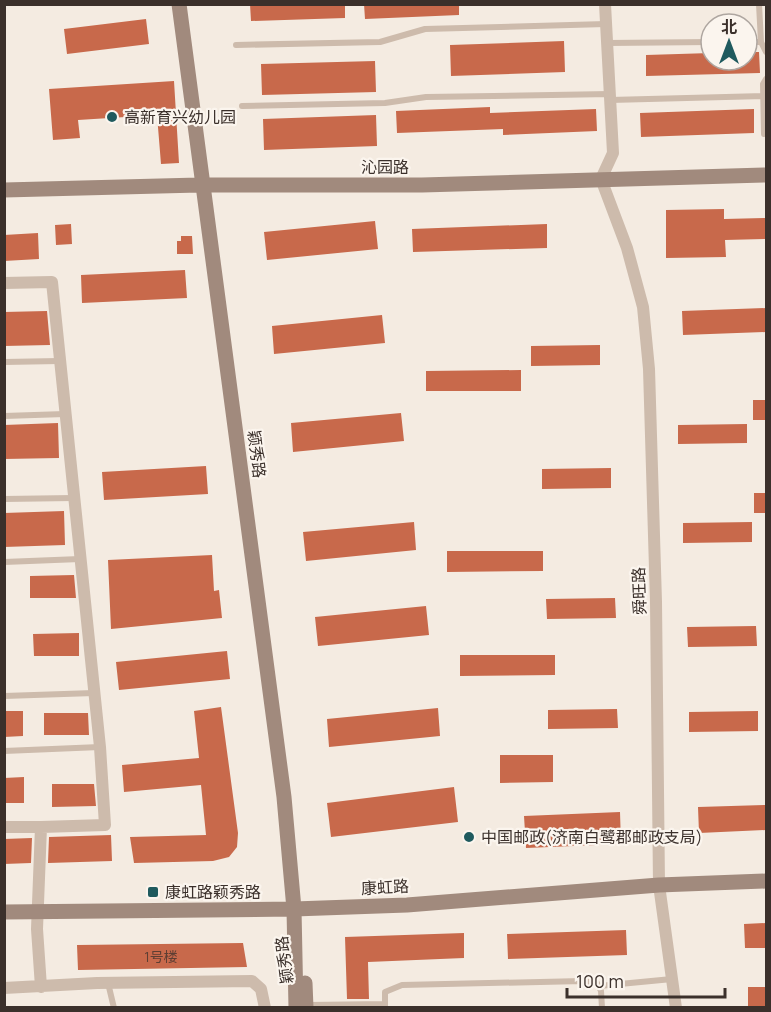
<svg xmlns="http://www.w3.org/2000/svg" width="771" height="1012" font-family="Manrope,'Noto Sans SC',sans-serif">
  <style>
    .building { fill: #c8694b }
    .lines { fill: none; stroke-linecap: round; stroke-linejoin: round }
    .lane { stroke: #cdbbac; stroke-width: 6 }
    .street { stroke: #cdbbac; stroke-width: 12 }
    .secondary { stroke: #a18a7d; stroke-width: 15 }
    .poi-dot { fill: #1f5a5e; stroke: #fbf5ee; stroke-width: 2 }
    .labels { text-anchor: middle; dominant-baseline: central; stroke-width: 4.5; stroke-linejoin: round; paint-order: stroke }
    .number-label { font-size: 14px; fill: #5e3e33 }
    .poi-label { font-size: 16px; fill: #3b302b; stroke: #fbf5ee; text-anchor: start }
    .street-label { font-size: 16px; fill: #3b302b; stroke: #fbf5ee }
  </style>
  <rect width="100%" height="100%" fill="#f4ebe1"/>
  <path class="building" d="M250 4H345V18L251 21Z
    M364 4H459V15L365 19Z
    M146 19 149 44 67 54 64 29Z
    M564 41 565 72 451 76 450 45Z
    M747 52H759L760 73 646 76V55L711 53V60H747Z
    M375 61 376 92 262 95 261 64Z
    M174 81 179 163 161 164 157 115 78 120 80 138 53 140 49 89Z
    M490 107V113L596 109 597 131 503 135V129L397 133 396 111Z
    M754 109V133L641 137 640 113Z
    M376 115 377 146 264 150 263 119Z
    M724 209V219L766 218V239L725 240 726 257 666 258V210Z
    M375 221 378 249 267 260 264 232Z
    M71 224 72 244 56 245 55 225Z
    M547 224V248L413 252 412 229Z
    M38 233 39 259 4 261V235Z
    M181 236H192L193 254H177V241H181Z
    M185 270 187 298 82 303 81 275Z
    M766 308V332L683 335 682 311Z
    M47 311 50 345 4 346V312Z
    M382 315 385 343 274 354 272 326Z
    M600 345V365L531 366V346Z
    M521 370V391H426V371Z
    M753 400H766V420H753Z
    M401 413 404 441 293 452 291 423Z
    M58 423 59 458 4 459V425Z
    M747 424V443L678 444V425Z
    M206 466 208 494 104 500 102 472Z
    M611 468V488L542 489V469Z
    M754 493H766V513H754Z
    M64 511 65 545 4 547V513Z
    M414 522 416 550 306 561 303 532Z
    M752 522V542L683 543V523Z
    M447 551H543V571L447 572Z
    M212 555 214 591 219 590 222 618 111 629 108 560Z
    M74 575 76 598H30V576Z
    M615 598 616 618 547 619 546 599Z
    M426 606 429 635 318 646 315 617Z
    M756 626 757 646 688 647 687 627Z
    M79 633V656H34L33 634Z
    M227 651 230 679 119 690 116 662Z
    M460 655H555V675L460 676Z
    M221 707 238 833 237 847 229 857 213 861 134 863 130 837 206 835 201 785 124 792 122 765 199 758 194 711Z
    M438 708 440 736 329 747 327 719Z
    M617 709 618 728 548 729V710Z
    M4 711H23V736L4 737Z
    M758 711V731L689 732V712Z
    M44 713H88L89 735H44Z
    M500 755H553V782L500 783Z
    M24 777V803H4V778Z
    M52 784H94L96 806 52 807Z
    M454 787 458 822 331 837 327 803Z
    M766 805V830L699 833 698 807Z
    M620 812 621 844 526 848 524 816Z
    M111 835 112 861 48 863 49 837Z
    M32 838 31 863 4 864V839Z
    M766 923V948H745L744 924Z
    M626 930 627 955 508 959 507 934Z
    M464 933V958L368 962 369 999H347L345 937Z
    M243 943 247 967 78 970 77 945Z
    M748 987H766V1008H748Z"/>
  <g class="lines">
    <path class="lane" d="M759 4 761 42 766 52
      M747 42H761
      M608 43 711 42
      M236 45 380 42 425 29 606 24
      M610 100 766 96
      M242 106 385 103 426 97 610 94
      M764 134 763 84 766 79
      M4 362 59 361
      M4 416 65 414
      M4 499 73 498
      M4 562 80 559
      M4 696 94 693
      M4 751 100 747
      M108 983 114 1008
      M599 986 672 979
      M308 1005 385 1004
      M385 1008V992L402 985 583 981 597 983 601 991 602 1008"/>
    <path class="street" d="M605 4 613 153 601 179 627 248 643 307 649 369 656 602 659 885 676 1008
      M4 283 52 282 100 747 105 825 41 827
      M4 827H41L37 929 41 987
      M4 988 97 983 252 981 261 989 265 1008"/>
    <path class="secondary" d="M179 4 284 797 294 909 296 1008
      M4 190 199 185H422L766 175
      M4 912 294 909 407 905 659 885 766 881
      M305 983 306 1008"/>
  </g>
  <g class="poi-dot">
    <circle cx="112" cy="117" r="6"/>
    <circle cx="469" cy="837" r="6"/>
    <rect x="147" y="886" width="12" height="12" rx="3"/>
  </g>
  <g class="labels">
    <g class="number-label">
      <text x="161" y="956">1号楼</text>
    </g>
    <g class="poi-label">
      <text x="124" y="117">高新育兴幼儿园</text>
      <text x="481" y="837">中国邮政(济南白鹭郡邮政支局)</text>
      <text x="165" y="892">康虹路颖秀路</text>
    </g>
    <g class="street-label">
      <text x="385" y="167">沁园路</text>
      <text transform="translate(257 454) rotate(83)">颖秀路</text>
      <text transform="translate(639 591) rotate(-92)">舜旺路</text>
      <text transform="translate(385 887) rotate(-3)">康虹路</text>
      <text transform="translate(284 960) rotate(-97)">颖秀路</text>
    </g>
  </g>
  <rect width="771" height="1012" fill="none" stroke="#3b302b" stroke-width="12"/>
  <g transform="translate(729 42)"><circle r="28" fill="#fbf5ee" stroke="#aea6a0" stroke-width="1.5"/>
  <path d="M0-4.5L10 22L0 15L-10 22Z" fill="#1f5a5e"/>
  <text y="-9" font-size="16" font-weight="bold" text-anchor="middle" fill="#3b302b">北</text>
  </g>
  <path d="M567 988v9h158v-9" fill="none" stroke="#3b302b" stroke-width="3"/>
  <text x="576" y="988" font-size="18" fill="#3b302b" stroke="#fbf5ee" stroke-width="4.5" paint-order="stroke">100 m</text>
</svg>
